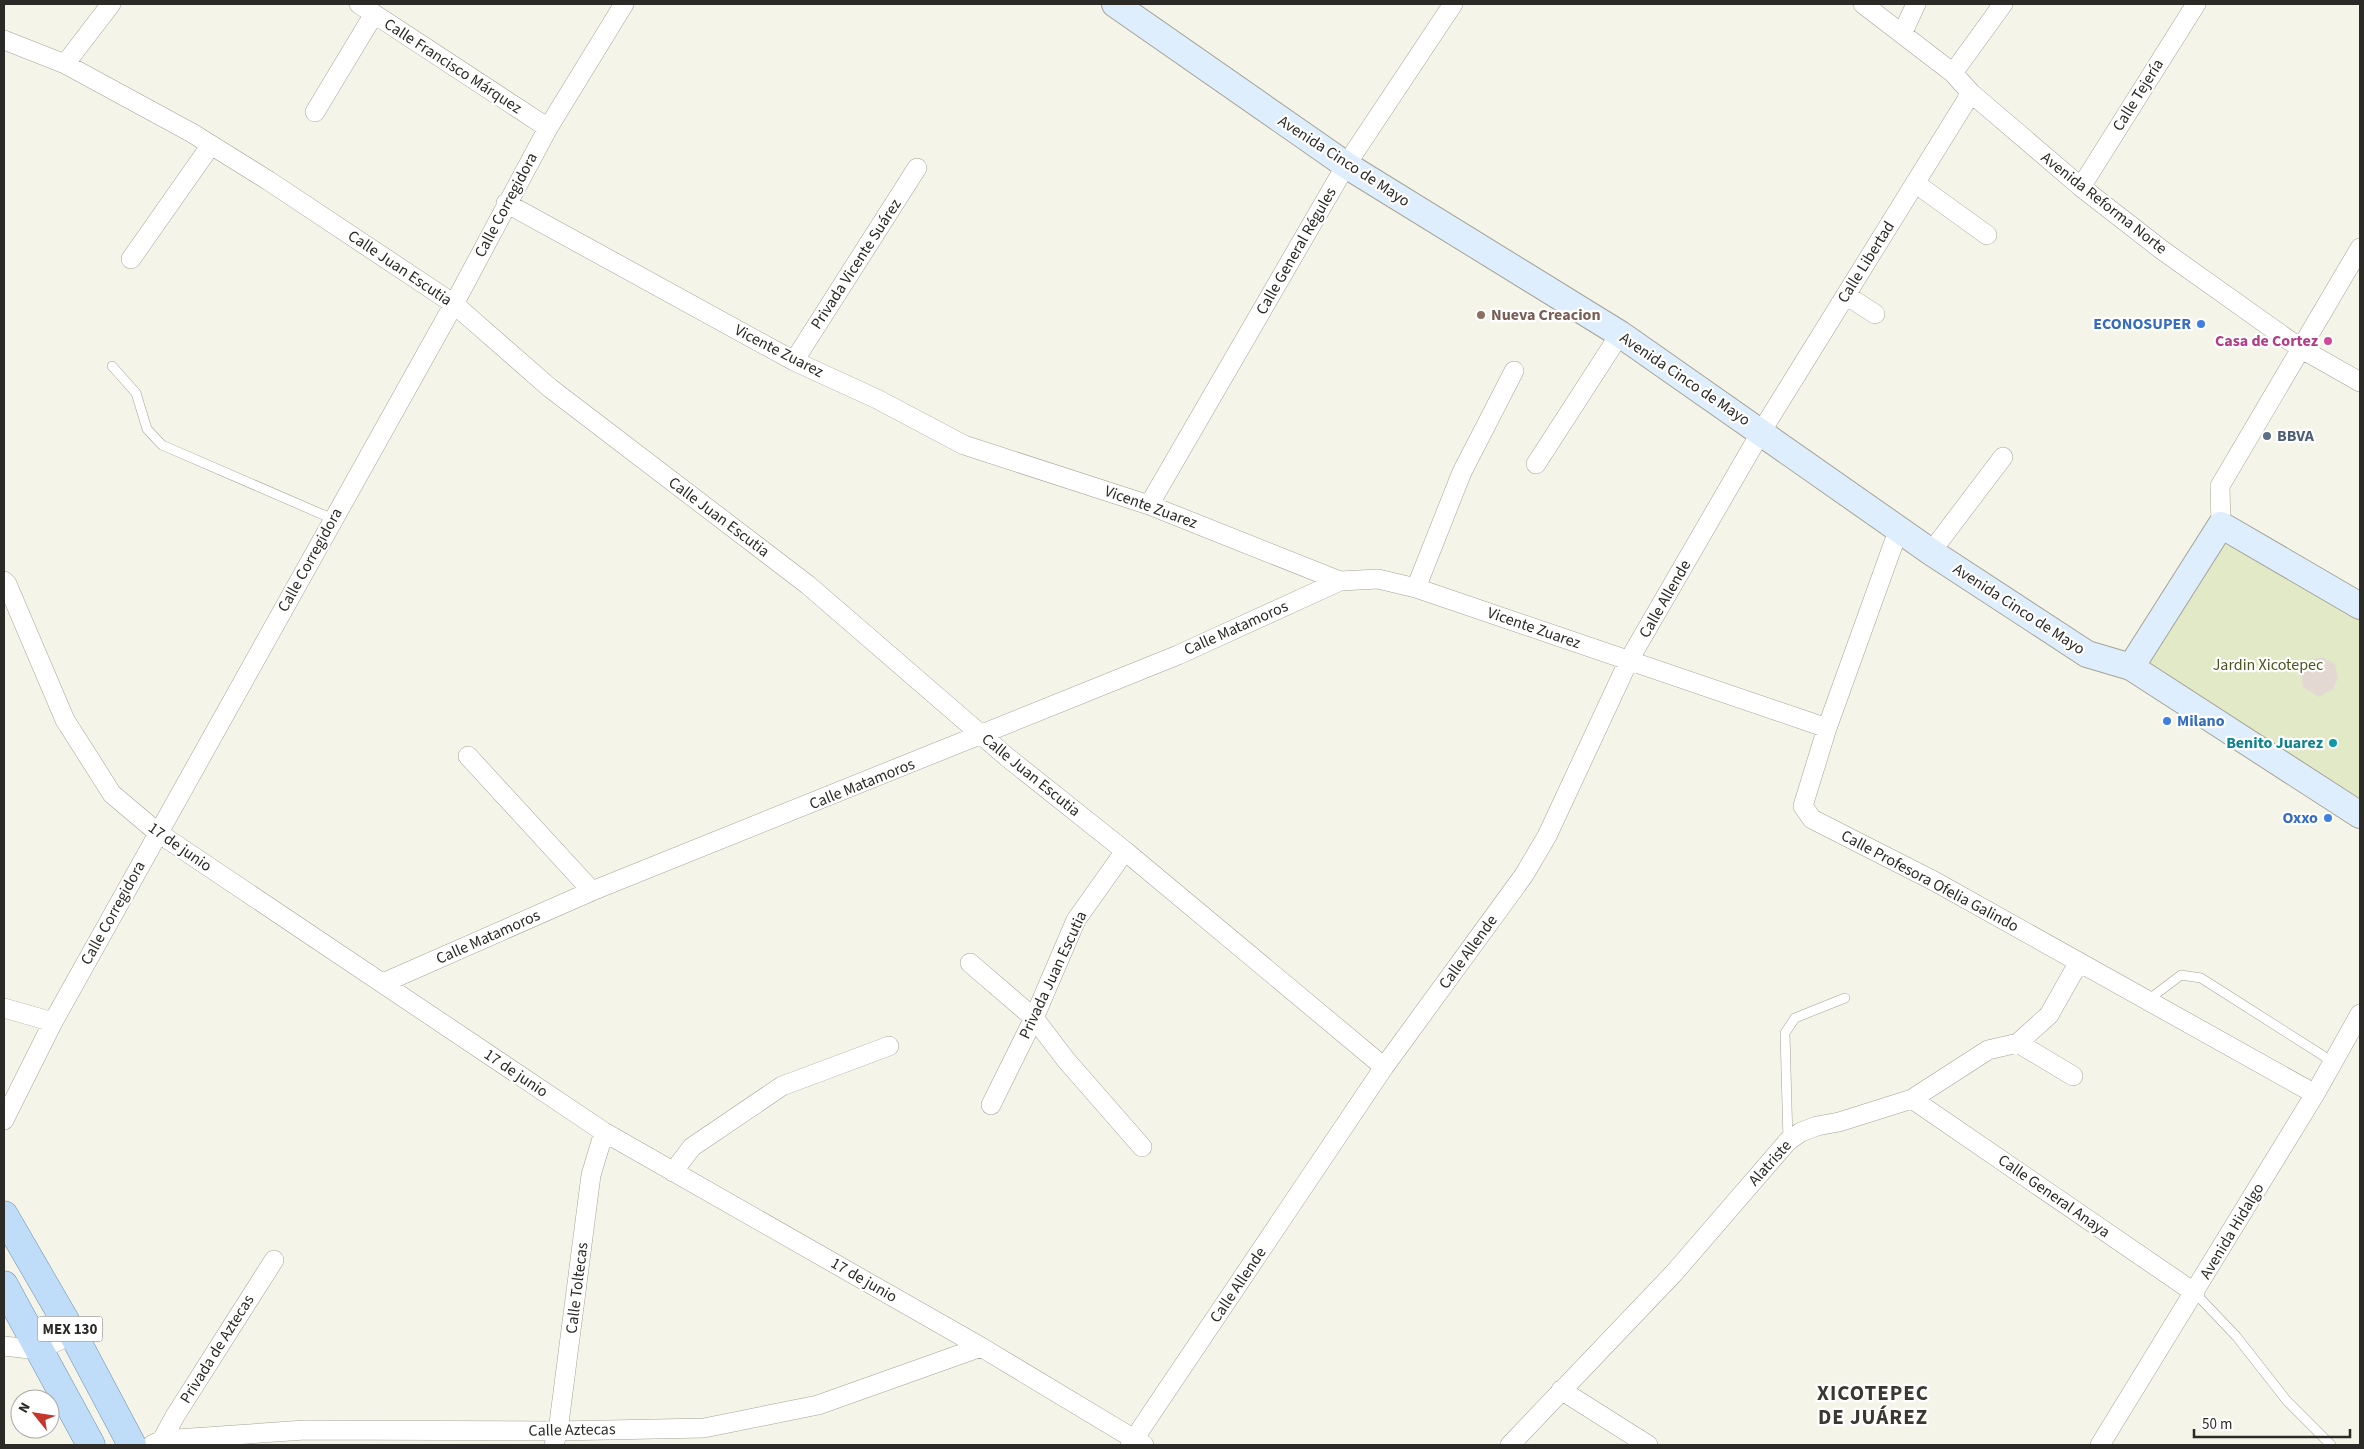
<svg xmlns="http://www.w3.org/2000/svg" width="2364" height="1449" font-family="'Source Sans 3',sans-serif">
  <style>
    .green { fill: #e1e9c6 }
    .building { fill: #e3d9d2 }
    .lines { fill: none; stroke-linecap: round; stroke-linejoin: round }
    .lane-casing { stroke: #a4a398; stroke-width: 10 }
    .street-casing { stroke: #a4a398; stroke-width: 20 }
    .secondary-casing { stroke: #a4a398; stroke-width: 28 }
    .primary-casing { stroke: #6f8fac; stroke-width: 29 }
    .lane { stroke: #fff; stroke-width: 9 }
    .street { stroke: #fff; stroke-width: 19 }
    .secondary { stroke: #dfeefc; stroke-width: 26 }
    .primary { stroke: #bfddf8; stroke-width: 28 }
    .education-dot { fill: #8d6e63; stroke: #fff; stroke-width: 2 }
    .shop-dot { fill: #3f7fe0; stroke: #fff; stroke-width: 2 }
    .hotel-dot { fill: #d1479c; stroke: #fff; stroke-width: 2 }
    .service-dot { fill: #5c6f8a; stroke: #fff; stroke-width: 2 }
    .culture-dot { fill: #0f9aa8; stroke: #fff; stroke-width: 2 }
    .labels { text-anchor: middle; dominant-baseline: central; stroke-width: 4.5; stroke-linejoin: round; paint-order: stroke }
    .shield { fill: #fff; stroke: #6b6a67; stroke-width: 1 }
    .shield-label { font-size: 15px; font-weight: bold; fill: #2b2a26 }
    .street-label { font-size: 16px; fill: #2b2a26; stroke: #fff }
    .education-label { font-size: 16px; font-weight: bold; fill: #785e54; stroke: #fff; text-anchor: start }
    .shop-label { font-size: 16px; font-weight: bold; fill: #366cbe; stroke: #fff; text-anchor: end }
    .hotel-label { font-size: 16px; font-weight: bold; fill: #b23c85; stroke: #fff; text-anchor: end }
    .service-label { font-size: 16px; font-weight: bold; fill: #4e5e75; stroke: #fff; text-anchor: start }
    .park-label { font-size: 16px; fill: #4d561e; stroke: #fff }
    .culture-label { font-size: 16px; font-weight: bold; fill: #0d838f; stroke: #fff; text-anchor: end }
    .district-label { font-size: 21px; font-weight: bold; letter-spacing: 1px; fill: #3a3830; stroke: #fff }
  </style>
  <rect width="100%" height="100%" fill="#f5f4e9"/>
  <path class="green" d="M2218 535 2360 618V826L2129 682Z"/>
  <path class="building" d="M2322 657 2335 664 2338 678 2333 689 2319 697 2303 687 2301 671 2309 660Z"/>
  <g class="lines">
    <g class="lane-casing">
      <path id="lane" d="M112 366 136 393 147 429 162 445 333 519
        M2148 1000 2181 975 2201 978 2333 1062
        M1788 1141 1785 1033 1795 1018 1845 998
        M2195 1293 2236 1336 2287 1401 2331 1445"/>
    </g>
    <g class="street-casing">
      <path id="street" d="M359 4 548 128
        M1863 4 1953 73 1971 93 2081 187 2162 250 2300 348 2360 382
        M1902 34 1916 4
        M4 40 65 64 192 133 269 181 454 304 550 388 808 585 1007 757 1125 851 1384 1067
        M65 64 111 4
        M1953 73 2003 4
        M315 112 374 14
        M1915 183 1987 235
        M2081 187 2196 4
        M506 203 794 361 877 399 964 445 1149 505 1340 581 1378 579 1416 588 1827 728
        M131 259 211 145
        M1846 295 1875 314
        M794 361 917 168
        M1536 464 1620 334
        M1149 505 1346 165 1453 4
        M2221 525 2220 486 2360 248
        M1898 531 1827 728 1803 806 1812 819 1934 881 2315 1094
        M1931 552 2003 457
        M4 581 7 584 65 720 112 794 157 832 604 1132 981 1347 1144 1445
        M1416 588 1462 472 1514 371
        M468 756 592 891
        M970 963 1034 1018 1066 1060 1142 1147
        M383 983 592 891 1178 655 1340 581
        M4 1008 53 1022
        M2018 1043 2073 1076
        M1912 1099 2195 1293
        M991 1105 1034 1018 1076 920 1125 851
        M4 1120 53 1022 454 304 548 128 624 4
        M673 1172 692 1147 782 1086 889 1046
        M4 1346 38 1350 73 1334
        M1561 1390 1648 1445
        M152 1445 162 1440 305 1430 558 1431 704 1428 818 1405 981 1347
        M165 1445 162 1440 175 1416 274 1260
        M554 1445 558 1431 591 1175 604 1132
        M1130 1445 1384 1067 1524 875 1547 836 1629 660 1761 432 1971 93
        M1510 1445 1674 1273 1788 1141 1801 1132 1817 1126 1839 1122 1912 1099 1988 1050 2018 1043 2049 1015 2079 962
        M2100 1445 2315 1094 2360 1014"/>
    </g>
    <g class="secondary-casing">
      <path id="secondary" d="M1115 4 1346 165 1620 334 1931 552 2087 654 2131 667 2360 815
        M2131 667 2221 525 2360 606"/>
    </g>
    <g class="primary-casing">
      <path id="primary" d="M4 1215 73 1334 132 1445
        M4 1285 91 1445"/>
    </g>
    <use href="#lane" class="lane"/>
    <use href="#street" class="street"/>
    <use href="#secondary" class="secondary"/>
    <use href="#primary" class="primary"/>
  </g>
  <circle class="education-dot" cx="1481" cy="315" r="5"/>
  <g class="shop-dot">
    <circle cx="2201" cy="324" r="5"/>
    <circle cx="2167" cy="721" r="5"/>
    <circle cx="2328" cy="818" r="5"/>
  </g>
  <circle class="hotel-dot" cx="2328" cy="341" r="5"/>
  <circle class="service-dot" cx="2267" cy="436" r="5"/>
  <circle class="culture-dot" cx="2333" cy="743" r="5"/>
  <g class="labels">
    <rect class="shield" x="37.5" y="1316.5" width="65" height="25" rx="4"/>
    <g class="shield-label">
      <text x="70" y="1329">MEX 130</text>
    </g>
    <g class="street-label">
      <text transform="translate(453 66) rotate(33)">Calle Francisco Márquez</text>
      <text transform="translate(2138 95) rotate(-58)">Calle Tejería</text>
      <text transform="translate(1344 161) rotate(33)">Avenida Cinco de Mayo</text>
      <text transform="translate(2104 203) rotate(38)">Avenida Reforma Norte</text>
      <text transform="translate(506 205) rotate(-62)">Calle Corregidora</text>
      <text transform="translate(1296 251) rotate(-60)">Calle General Régules</text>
      <text transform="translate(1866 262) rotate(-58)">Calle Libertad</text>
      <text transform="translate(856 264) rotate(-57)">Privada Vicente Suárez</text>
      <text transform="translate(400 268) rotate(34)">Calle Juan Escutia</text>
      <text transform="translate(779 351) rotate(27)">Vicente Zuarez</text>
      <text transform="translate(1685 379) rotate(34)">Avenida Cinco de Mayo</text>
      <text transform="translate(1151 507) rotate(20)">Vicente Zuarez</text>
      <text transform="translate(719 517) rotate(37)">Calle Juan Escutia</text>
      <text transform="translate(310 560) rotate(-61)">Calle Corregidora</text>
      <text transform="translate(1665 599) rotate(-60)">Calle Allende</text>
      <text transform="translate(2019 609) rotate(33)">Avenida Cinco de Mayo</text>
      <text transform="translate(1236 628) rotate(-24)">Calle Matamoros</text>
      <text transform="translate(1534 628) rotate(19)">Vicente Zuarez</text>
      <text transform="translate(1031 775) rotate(39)">Calle Juan Escutia</text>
      <text transform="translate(862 784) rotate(-22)">Calle Matamoros</text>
      <text transform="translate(180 847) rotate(35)">17 de junio</text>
      <text transform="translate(1930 881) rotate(28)">Calle Profesora Ofelia Galindo</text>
      <text transform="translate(113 913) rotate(-61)">Calle Corregidora</text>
      <text transform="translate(488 937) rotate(-24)">Calle Matamoros</text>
      <text transform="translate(1468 952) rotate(-54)">Calle Allende</text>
      <text transform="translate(1053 975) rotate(-65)">Privada Juan Escutia</text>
      <text transform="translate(516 1073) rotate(34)">17 de junio</text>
      <text transform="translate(1770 1163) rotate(-48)">Alatriste</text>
      <text transform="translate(2054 1196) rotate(35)">Calle General Anaya</text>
      <text transform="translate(2232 1231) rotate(-59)">Avenida Hidalgo</text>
      <text transform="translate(864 1280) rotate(30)">17 de junio</text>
      <text transform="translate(1238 1285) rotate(-56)">Calle Allende</text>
      <text transform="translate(577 1288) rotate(-83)">Calle Toltecas</text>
      <text transform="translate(217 1349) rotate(-58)">Privada de Aztecas</text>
      <text transform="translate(572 1430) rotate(-1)">Calle Aztecas</text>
    </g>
    <g class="education-label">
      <text x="1491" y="315">Nueva Creacion</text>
    </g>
    <g class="shop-label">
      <text x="2191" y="324">ECONOSUPER</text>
      <text x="2177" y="721" text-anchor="start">Milano</text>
      <text x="2318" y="818">Oxxo</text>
    </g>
    <g class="hotel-label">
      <text x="2318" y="341">Casa de Cortez</text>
    </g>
    <g class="service-label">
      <text x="2277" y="436">BBVA</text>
    </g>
    <g class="park-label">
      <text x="2268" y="665">Jardin Xicotepec</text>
    </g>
    <g class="culture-label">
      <text x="2323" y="743">Benito Juarez</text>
    </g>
    <g class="district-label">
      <text x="1873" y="1393">XICOTEPEC<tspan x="1873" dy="24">DE JUÁREZ</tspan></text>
    </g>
  </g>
  <rect width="2364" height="1449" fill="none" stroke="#2b2a26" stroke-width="10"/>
  <g transform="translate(35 1414) rotate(300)"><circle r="24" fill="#ffffff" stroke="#aaaaa8"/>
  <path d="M0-4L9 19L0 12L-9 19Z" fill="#c4372d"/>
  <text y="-8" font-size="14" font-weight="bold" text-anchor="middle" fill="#2b2a26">N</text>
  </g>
  <path d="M2194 1429v8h156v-8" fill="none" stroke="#2b2a26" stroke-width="2.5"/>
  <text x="2202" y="1429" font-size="15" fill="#2b2a26" stroke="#ffffff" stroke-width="4" paint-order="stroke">50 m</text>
</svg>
